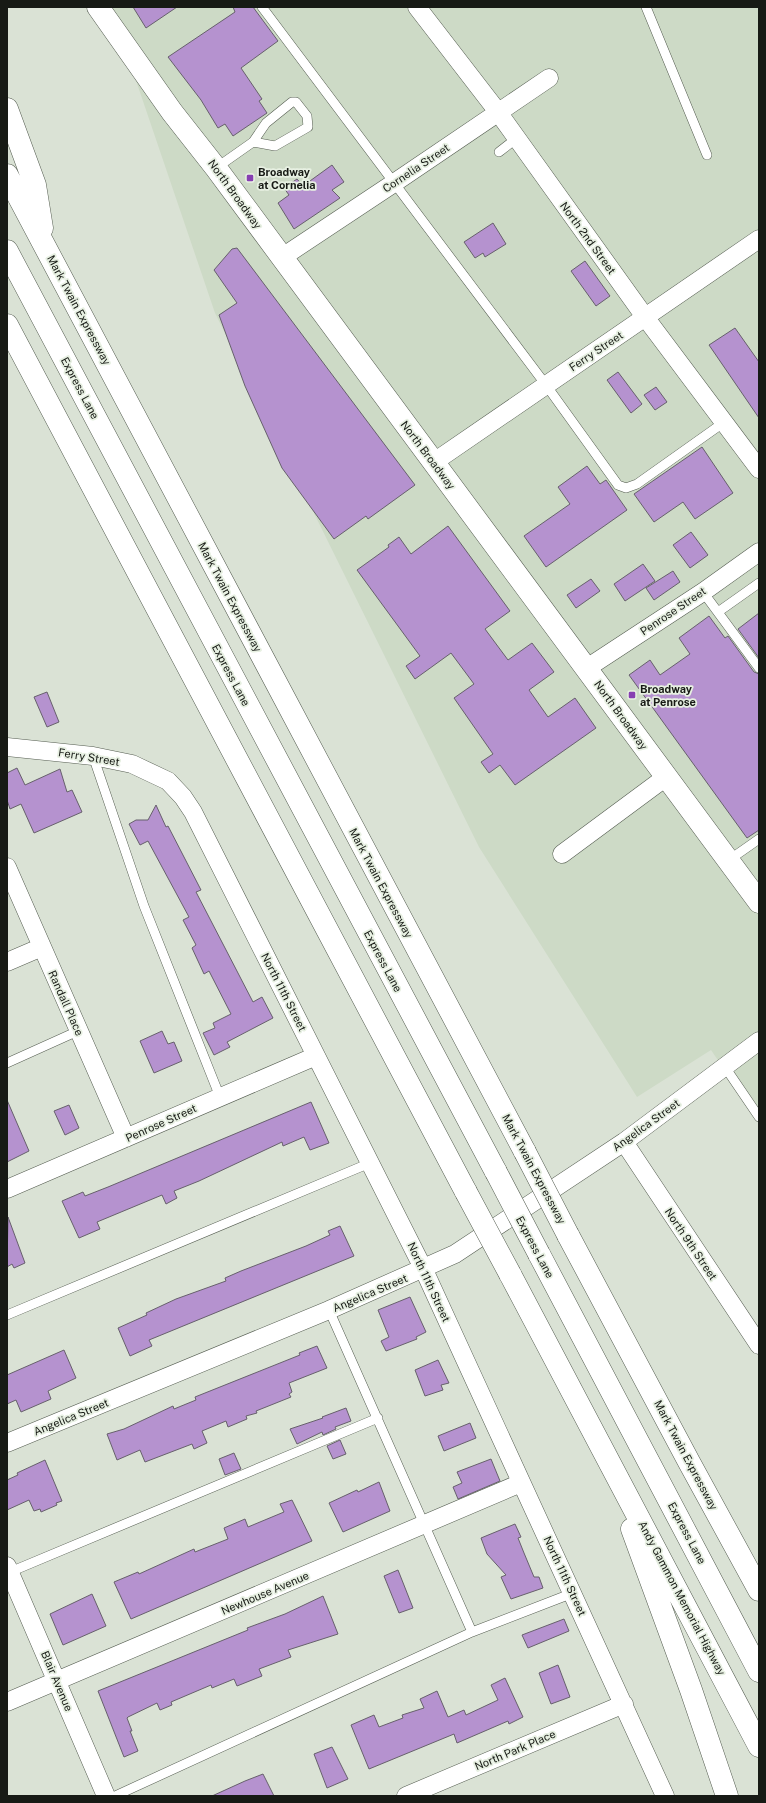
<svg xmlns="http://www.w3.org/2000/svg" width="766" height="1803" font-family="'Public Sans',sans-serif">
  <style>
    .built { fill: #cddac6 }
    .building { fill: #b592cf; stroke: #67606c }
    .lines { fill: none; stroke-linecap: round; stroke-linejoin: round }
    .lane-casing { stroke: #555d51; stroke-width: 10 }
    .street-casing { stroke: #555d51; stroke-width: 19 }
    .secondary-casing { stroke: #555d51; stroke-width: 23 }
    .highway-casing { stroke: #555d51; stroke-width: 23 }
    .lane { stroke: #fff; stroke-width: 9 }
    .street { stroke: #fff; stroke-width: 18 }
    .secondary { stroke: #fff; stroke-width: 22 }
    .highway { stroke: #fff; stroke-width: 22 }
    .highway-bridge-casing { stroke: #555d51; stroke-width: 23; stroke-linecap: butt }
    .highway-bridge { stroke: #fff; stroke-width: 22 }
    .poi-dot { fill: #873fb2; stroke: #e7f0e2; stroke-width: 1.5 }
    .labels { text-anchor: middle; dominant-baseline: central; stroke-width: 3.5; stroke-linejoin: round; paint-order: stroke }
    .street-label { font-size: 11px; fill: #171a15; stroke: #e7f0e2 }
    .poi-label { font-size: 11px; font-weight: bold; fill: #171a15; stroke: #e7f0e2; text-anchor: start }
  </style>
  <rect width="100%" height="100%" fill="#dae2d5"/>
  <path class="built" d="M111 7H759V1121L711 1050 637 1097 479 847 215 313Z"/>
  <path class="building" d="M133 7H177L146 28Z
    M233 7H253L278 41 241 68 262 99 259 101 267 113 233 136 225 124 218 128 201 100 168 57 235 12Z
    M332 165 344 182 332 190 340 198 294 229 278 203 289 195 284 188 297 179 303 186Z
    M493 223 506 244 485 257 483 253 475 258 464 242Z
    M237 248 415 485 368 519 366 516 334 539 282 468 245 386 219 315 237 303 214 270 232 249Z
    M585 261 610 296 596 306 571 271Z
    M735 328 759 362V418L709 345Z
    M618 372 642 404 631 413 607 380Z
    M656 387 667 402 655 410 644 395Z
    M702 447 733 493 695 519 683 502 654 522 634 494Z
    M587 466 600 484 606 480 627 510 546 567 524 536 570 504 558 487Z
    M448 526 510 611 485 629 508 660 532 643 554 672 529 690 548 717 575 698 596 728 515 785 500 765 489 773 481 762 493 754 454 698 474 684 451 653 415 679 406 666 420 656 357 570 389 547 388 545 399 537 411 554Z
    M691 532 708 555 690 568 673 545Z
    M643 564 655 581 625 601 614 584Z
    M673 571 680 582 654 600 646 588Z
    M591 579 600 591 576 608 567 595Z
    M759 613V658L738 629Z
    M709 616 725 638 728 636 754 672 759 674V830L747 838 629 675 650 660 660 675 690 654 679 638Z
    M47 692 59 722 47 727 34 697Z
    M17 768 25 785 60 769 67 792 72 790 82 812 34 833 21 804 10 809 7 800V773Z
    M156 805 166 827 168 826 201 890 196 892 253 1002 262 997 273 1018 227 1042 230 1047 214 1055 203 1033 215 1028 213 1023 231 1014 209 971 204 974 192 948 196 945 183 920 189 917 148 841 140 845 129 824 136 820H148Z
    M162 1031 168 1044 174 1042 182 1061 154 1073 140 1041Z
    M7 1100 29 1151 7 1162Z
    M311 1102 329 1143 310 1150 304 1137 283 1146 282 1142 199 1181 174 1191 177 1198 166 1204 162 1195 97 1222 100 1229 79 1238 62 1201 83 1192 85 1196 108 1187Z
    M69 1105 79 1128 65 1135 54 1111Z
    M8 1217 25 1263 14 1268 12 1264 7 1267Z
    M340 1226 354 1256 149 1340 152 1346 130 1356 118 1328 147 1315 146 1313 176 1299 226 1281 225 1278 241 1271 306 1246 330 1235 328 1231Z
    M410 1297 426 1332 416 1337 417 1339 386 1351 381 1341 389 1337 378 1310Z
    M317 1346 327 1368 289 1383 292 1392 289 1394 291 1397 256 1411 257 1413 246 1416 247 1419 228 1427 226 1421 202 1431 207 1443 194 1449 192 1444 145 1462 140 1450 117 1460 107 1434 124 1429 173 1406 174 1409 196 1400 195 1397 300 1355 299 1353Z
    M64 1350 76 1378 48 1391 51 1399 21 1412 16 1400 7 1404V1375Z
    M438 1360 449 1383 441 1385 443 1390 425 1396 415 1370Z
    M346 1408 351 1421 335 1427 336 1429 323 1435 322 1432 297 1444 290 1429 323 1418 322 1417Z
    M470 1423 476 1438 444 1451 438 1436Z
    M340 1440 346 1454 333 1459 327 1446Z
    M234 1453 241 1469 225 1475 219 1459Z
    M491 1459 500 1481 458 1499 453 1487 462 1483 457 1472Z
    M45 1460 62 1501 56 1503 57 1505 41 1512 40 1509 34 1511 29 1500 7 1510V1480L18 1475 17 1473Z
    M379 1482 390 1511 343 1532 329 1503 357 1490 358 1492Z
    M292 1500 312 1541 131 1619 114 1582 138 1572 139 1574 194 1549 195 1552 228 1539 224 1528 245 1519 248 1527 284 1512 280 1504Z
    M515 1524 521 1537 518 1538 524 1553 534 1577H539L543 1588 511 1599 501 1577 506 1575 487 1554 481 1538Z
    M398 1570 413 1608 399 1613 384 1576Z
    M92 1594 106 1626 63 1645 50 1614Z
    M323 1596 338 1634 288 1650 291 1657 259 1669 262 1676 237 1686 234 1679 212 1688 211 1685 171 1702 172 1705 160 1710 157 1703 128 1717 127 1718 132 1731H130L138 1751 124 1757 98 1691 248 1630 247 1628 285 1614Z
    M564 1619 569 1631 528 1648 522 1635Z
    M558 1665 570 1697 551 1704 539 1673Z
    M505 1678 523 1717 509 1724 508 1721 457 1743 454 1734 369 1769 351 1725 374 1715 379 1727 403 1718 402 1715 424 1708 420 1699 437 1691 448 1717 464 1710 466 1715 498 1700 491 1685Z
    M332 1747 348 1779 327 1788 314 1754Z
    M263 1774 274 1796H212L245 1781Z"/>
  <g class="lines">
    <g class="lane-casing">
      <path id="lane" d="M262 7 546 385 618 485 626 488 637 484 723 423
        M646 7 707 155
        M292 102H296L307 116 308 127 275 146 253 142 266 123Z
        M499 152 517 138
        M216 168 253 142
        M703 592 759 668
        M718 612 759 583
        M93 756 144 906 220 1097
        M729 860 759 839
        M7 1063 78 1031
        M725 1067 759 1117
        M7 1315 370 1163
        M10 1572 378 1418
        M472 1632 573 1593
        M115 1796 472 1632 329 1310"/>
    </g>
    <g class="street-casing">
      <path id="street" d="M417 7 498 112 645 317 759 469
        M281 258 394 183 549 78
        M434 462 759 239
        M587 668 703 592 759 552
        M7 747 93 756 132 764 168 781 183 797 193 812 424 1270 665 1796
        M562 854 666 777
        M7 867 126 1138
        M7 962 42 947
        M624 1142 759 1345
        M7 1189 316 1056
        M7 1443 329 1310 455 1254 624 1142 759 1041
        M7 1566 106 1796
        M7 1702 521 1483
        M406 1796 624 1704"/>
    </g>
    <g class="secondary-casing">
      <path id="secondary" d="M98 7 172 112 216 168 759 902"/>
    </g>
    <g class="highway-casing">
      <path id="highway" d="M7 109 35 185 42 228
        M7 175 525 1152
        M7 251 496 1172
        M7 325 466 1192
        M568 1235 689 1462 759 1590
        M539 1254 759 1671
        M510 1274 759 1746
        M632 1529 691 1690 727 1796"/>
    </g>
    <use href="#lane" class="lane"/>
    <use href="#street" class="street"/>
    <use href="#secondary" class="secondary"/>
    <use href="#highway" class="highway"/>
    <g class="highway-bridge-casing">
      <path id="highway-bridge" d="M525 1152 568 1235
        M496 1172 539 1254
        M466 1192 510 1274"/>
    </g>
    <use href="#highway-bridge" class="highway-bridge"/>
  </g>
  <g class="poi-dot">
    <rect x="246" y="174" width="8" height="8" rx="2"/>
    <rect x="628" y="691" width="8" height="8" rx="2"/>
  </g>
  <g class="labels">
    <g class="street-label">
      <text transform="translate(416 168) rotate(-34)">Cornelia Street</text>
      <text transform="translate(235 194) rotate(54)">North Broadway</text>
      <text transform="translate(588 238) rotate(54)">North 2nd Street</text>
      <text transform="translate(79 310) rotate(62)">Mark Twain Expressway</text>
      <text transform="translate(596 351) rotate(-34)">Ferry Street</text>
      <text transform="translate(80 388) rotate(62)">Express Lane</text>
      <text transform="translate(428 455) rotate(53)">North Broadway</text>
      <text transform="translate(230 597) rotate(62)">Mark Twain Expressway</text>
      <text transform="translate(673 611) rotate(-34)">Penrose Street</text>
      <text transform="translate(231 675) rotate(62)">Express Lane</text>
      <text transform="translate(621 715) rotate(54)">North Broadway</text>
      <text transform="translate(89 757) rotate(9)">Ferry Street</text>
      <text transform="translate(381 883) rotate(62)">Mark Twain Expressway</text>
      <text transform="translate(383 961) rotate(62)">Express Lane</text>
      <text transform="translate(284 992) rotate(63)">North 11th Street</text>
      <text transform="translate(66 1003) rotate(66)">Randall Place</text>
      <text transform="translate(161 1123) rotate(-24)">Penrose Street</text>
      <text transform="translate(646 1125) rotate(-36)">Angelica Street</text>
      <text transform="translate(534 1169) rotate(62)">Mark Twain Expressway</text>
      <text transform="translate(691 1244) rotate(56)">North 9th Street</text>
      <text transform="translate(535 1247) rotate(62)">Express Lane</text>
      <text transform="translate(429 1282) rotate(65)">North 11th Street</text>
      <text transform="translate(370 1293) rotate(-23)">Angelica Street</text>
      <text transform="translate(71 1417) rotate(-22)">Angelica Street</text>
      <text transform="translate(686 1455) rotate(62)">Mark Twain Expressway</text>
      <text transform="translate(687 1533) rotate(62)">Express Lane</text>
      <text transform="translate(565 1576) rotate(65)">North 11th Street</text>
      <text transform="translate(265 1593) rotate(-23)">Newhouse Avenue</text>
      <text transform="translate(682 1598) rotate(62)">Andy Gammon Memorial Highway</text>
      <text transform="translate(57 1681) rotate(67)">Blair Avenue</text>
      <text transform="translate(515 1750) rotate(-23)">North Park Place</text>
    </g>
    <g class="poi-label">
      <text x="258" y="172">Broadway<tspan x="258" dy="13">at Cornelia</tspan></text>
      <text x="640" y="689">Broadway<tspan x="640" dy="13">at Penrose</tspan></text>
    </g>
  </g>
  <rect width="766" height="1803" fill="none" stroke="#171a15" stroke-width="16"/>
</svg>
